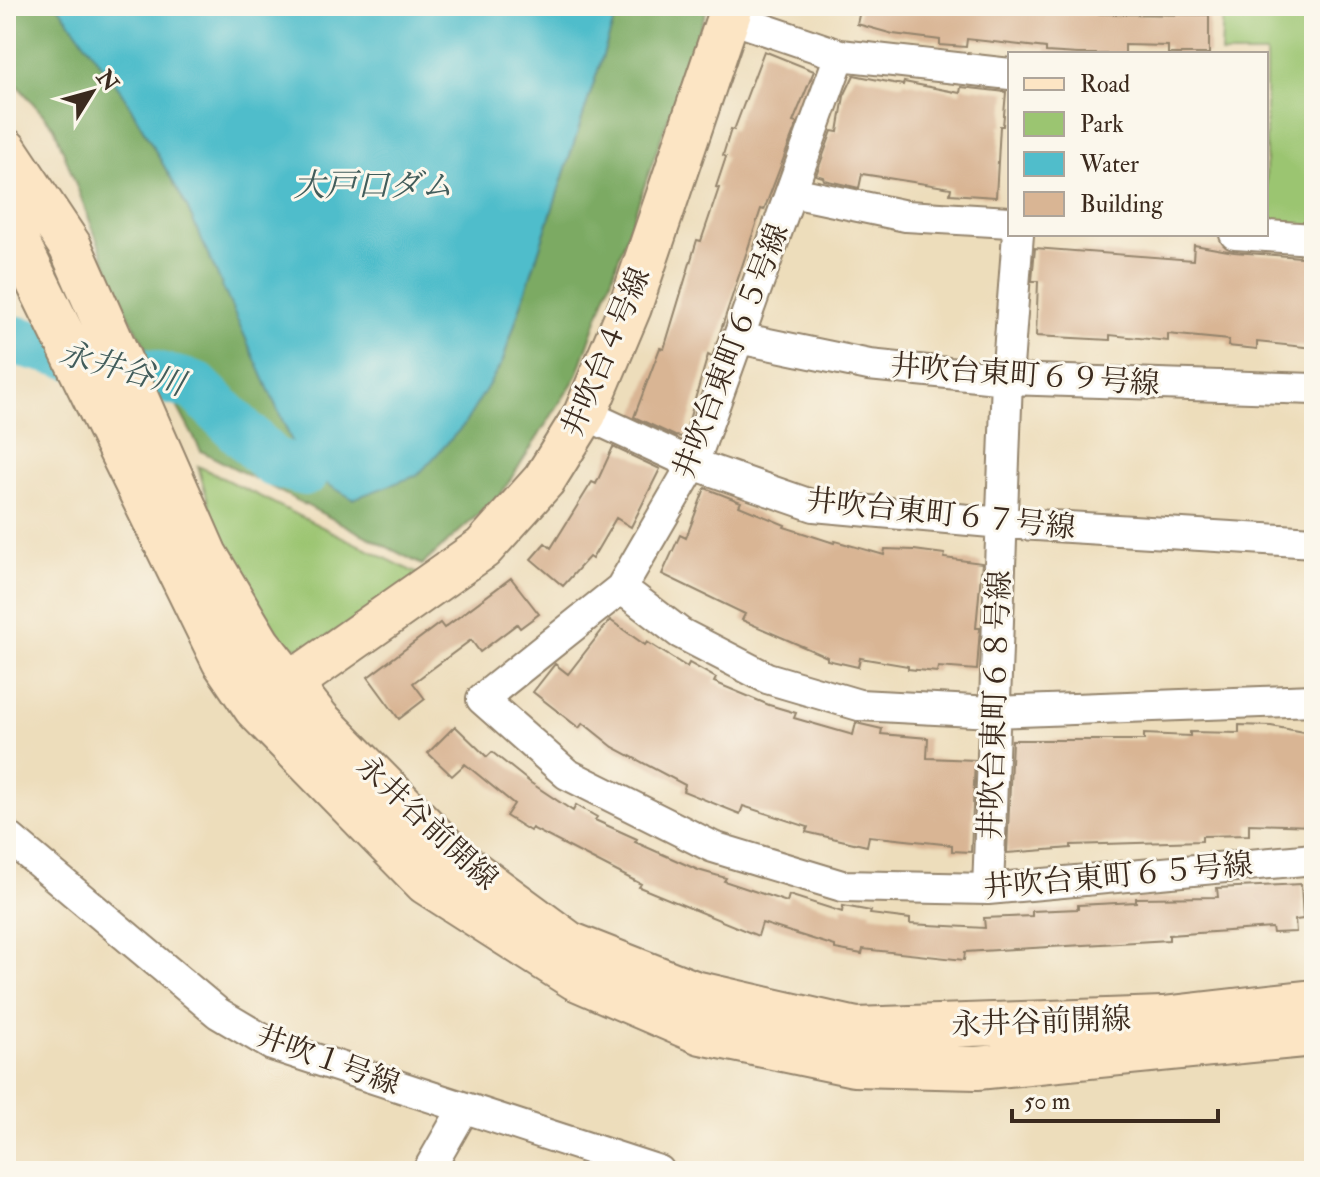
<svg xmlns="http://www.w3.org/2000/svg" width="1320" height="1177" font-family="'IM FELL Double Pica','Noto Serif JP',serif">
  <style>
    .green { fill: #9bc571; stroke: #6b7848; stroke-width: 2 }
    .forest { fill: #7caa63; stroke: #5c6a40; stroke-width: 2 }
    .water { fill: #50bdcb; stroke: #467474; stroke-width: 2 }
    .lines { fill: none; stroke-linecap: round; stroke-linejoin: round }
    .river { stroke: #50bdcb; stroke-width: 50 }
    .building { fill: #d9b594 }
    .street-casing { stroke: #94846c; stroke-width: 34 }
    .secondary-casing { stroke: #94846c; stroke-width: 46 }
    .street { stroke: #fff; stroke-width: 30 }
    .secondary { stroke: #fce5c4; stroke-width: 42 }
    .labels { text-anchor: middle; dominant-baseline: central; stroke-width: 6; stroke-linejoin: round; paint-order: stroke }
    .street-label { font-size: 30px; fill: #3b2a1e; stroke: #fbf7ec }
    .water-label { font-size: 32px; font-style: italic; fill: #425d5b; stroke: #fbf7ec }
  </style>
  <rect width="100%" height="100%" fill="#fbf7ec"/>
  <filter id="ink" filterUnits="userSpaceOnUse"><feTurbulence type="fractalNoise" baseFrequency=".0125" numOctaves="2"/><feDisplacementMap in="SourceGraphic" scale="16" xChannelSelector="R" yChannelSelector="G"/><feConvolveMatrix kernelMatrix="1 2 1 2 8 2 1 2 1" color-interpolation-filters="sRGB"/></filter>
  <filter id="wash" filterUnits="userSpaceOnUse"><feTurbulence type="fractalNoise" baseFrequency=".006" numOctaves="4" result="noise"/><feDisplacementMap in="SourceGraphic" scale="32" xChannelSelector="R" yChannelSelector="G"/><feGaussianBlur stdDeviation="1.8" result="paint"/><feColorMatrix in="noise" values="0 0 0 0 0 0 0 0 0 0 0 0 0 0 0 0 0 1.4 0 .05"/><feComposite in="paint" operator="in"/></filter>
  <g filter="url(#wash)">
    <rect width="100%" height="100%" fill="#edddbb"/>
    <path class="green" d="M1223 8 1314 11V229L1266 226V54H1221Z
      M198 466 426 578 307 648 285 646 216 529Z"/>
    <path class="forest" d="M6 6H58L67 15 125 97 186 205 502 363 619 6H708L577 376 501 494 422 565 201 451 119 297 54 127 6 72Z"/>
    <path class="water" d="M58 6H619L502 363 464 425 418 475 353 499 305 471 186 205 125 97Z"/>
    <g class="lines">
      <path class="river" d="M6 338 195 386 273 462 305 471"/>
    </g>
    <g id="blocks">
      <path class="building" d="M861 6H992L1102 14 1209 15V54H1168V46L1125 45V54H1078L1046 52V48L967 39 966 47 940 45V40L893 34 857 24Z
        M764 51 814 71 793 122 797 123 764 210 761 209 712 357 708 355 684 437 675 436 634 417 660 348 664 349 697 240 701 241 719 188 716 187 726 157 723 155 731 129 734 130Z
        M854 75 903 85 904 82 960 93 961 87 1006 92 1003 126H1000L996 197 950 194 951 188 862 174 859 188 824 180 823 177 816 175 832 131 838 132 844 96Z
        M1194 245 1234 252 1314 258V348L1257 342V349L1228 346 1229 340 1168 334V341L1110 335V340L1036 336 1038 281H1032L1035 248 1193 260Z
        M613 447 660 469 631 527 616 518 592 559 589 557 563 586 531 559 545 543 551 548 592 482 596 484Z
        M705 488 741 502 739 506 785 525 784 527 834 543 835 541 884 555 885 549 914 550 945 554 944 558 982 563 976 628H980L977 670 938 667 937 672 908 669V666L860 658 858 667 827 660V657L742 620 745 614 662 574 680 535 686 538Z
        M511 578 539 614 520 628 517 624 480 652 471 640 413 683 425 699 399 719 368 677 440 623 444 628Z
        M610 620 645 645 647 642 687 667 689 663 716 678 714 682 769 705 796 713 794 718 853 735 856 723 882 729 881 734 928 738 927 758 975 760 971 852 952 851V845L869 836 867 846 806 832 808 827 743 806 740 814 683 791 685 785 613 747 583 723 579 728 533 692 555 664 568 674Z
        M1239 725 1271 726 1314 734V826L1249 824V835L1202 836V841L1071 845V848L1007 853 1012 740H1144V734L1190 736V732L1239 733Z
        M455 726 487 757 492 752 531 783 573 811 576 805 597 817 595 820 637 839 635 842 698 870 726 878 724 881 787 902 789 895 842 912 843 906 871 911 870 914 910 919V924L985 928 984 918 1032 916V911L1078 909V905L1136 902V898L1218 897 1217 888 1301 884 1303 919 1295 920 1296 932 1273 933 1272 928 1169 935V940L965 952 964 960 863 949 862 954 835 949V946L762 923 758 936 639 887 641 884 532 828 530 831 506 816 514 804 465 764 452 776 428 753Z"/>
    </g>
  </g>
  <g filter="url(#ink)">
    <use href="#blocks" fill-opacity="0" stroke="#94846c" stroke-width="2"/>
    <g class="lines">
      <g class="street-casing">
        <path id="street" d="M728 17 840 55 1010 74
          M840 55 693 464 621 588 482 699 567 774 713 847 842 886 988 889 1314 859
          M792 192 906 216 1010 222
          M1235 234 1314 239
          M739 338 869 365 1007 379 1314 389
          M585 414 693 464 814 506 1002 523 1314 542
          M621 588 680 633 767 678 859 705 993 712 1314 700
          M6 835 218 1013 272 1045 659 1171
          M988 889 1007 379 1018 234
          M428 1171 464 1108"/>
      </g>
      <g class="secondary-casing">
        <path id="secondary" d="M6 150 70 246 206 555 259 644 319 720 458 861 569 943 694 992 856 1029 1163 1018 1314 1001
          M6 218 223 661 255 708 426 883 576 979 701 1033 854 1065 977 1068 1314 1035
          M267 700 483 548 544 480 585 414 630 307 732 6"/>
      </g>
      <use href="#street" class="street"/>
      <use href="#secondary" class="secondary"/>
    </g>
  </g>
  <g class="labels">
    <g class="street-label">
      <text transform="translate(731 351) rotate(-69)">井吹台東町６５号線</text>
      <text transform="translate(606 352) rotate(-67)">井吹台４号線</text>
      <text transform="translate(1025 375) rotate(4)">井吹台東町６９号線</text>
      <text transform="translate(941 514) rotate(6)">井吹台東町６７号線</text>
      <text transform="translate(995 705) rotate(-88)">井吹台東町６８号線</text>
      <text transform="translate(427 823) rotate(43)">永井谷前開線</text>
      <text transform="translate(1118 876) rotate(-5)">井吹台東町６５号線</text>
      <text transform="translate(1041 1022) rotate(-2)">永井谷前開線</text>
      <text transform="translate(328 1060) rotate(20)">井吹１号線</text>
    </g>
    <g class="water-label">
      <text x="373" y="186">大戸口ダム</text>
      <text transform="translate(122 369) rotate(15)">永井谷川</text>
    </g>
  </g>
  <rect width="1320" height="1177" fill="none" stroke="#fbf7ec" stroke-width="32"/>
  <rect x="1008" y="52" width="260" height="184" fill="#fbf7ec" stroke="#aea59a" stroke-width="2"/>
  <rect x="1024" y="78" width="40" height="12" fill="#fce5c4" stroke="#aea59a" stroke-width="2"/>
  <text x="1080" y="92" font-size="24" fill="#3b2a1e">Road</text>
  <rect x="1024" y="112" width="40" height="24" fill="#9bc571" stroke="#aea59a" stroke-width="2"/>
  <text x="1080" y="132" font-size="24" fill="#3b2a1e">Park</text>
  <rect x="1024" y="152" width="40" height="24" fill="#50bdcb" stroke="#aea59a" stroke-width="2"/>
  <text x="1080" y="172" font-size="24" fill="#3b2a1e">Water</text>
  <rect x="1024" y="192" width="40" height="24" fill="#d9b594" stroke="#aea59a" stroke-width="2"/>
  <text x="1080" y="212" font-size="24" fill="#3b2a1e">Building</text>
  <g transform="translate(92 92) rotate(53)" stroke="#fbf7ec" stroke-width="6" paint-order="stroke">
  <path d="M0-6L14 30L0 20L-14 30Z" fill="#3b2a1e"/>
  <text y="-12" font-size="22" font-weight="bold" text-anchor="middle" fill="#3b2a1e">N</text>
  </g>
  <path d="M1012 1109v12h206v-12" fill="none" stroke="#3b2a1e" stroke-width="4"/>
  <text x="1024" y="1109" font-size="24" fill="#3b2a1e" stroke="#fbf7ec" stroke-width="6" paint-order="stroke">50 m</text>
</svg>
